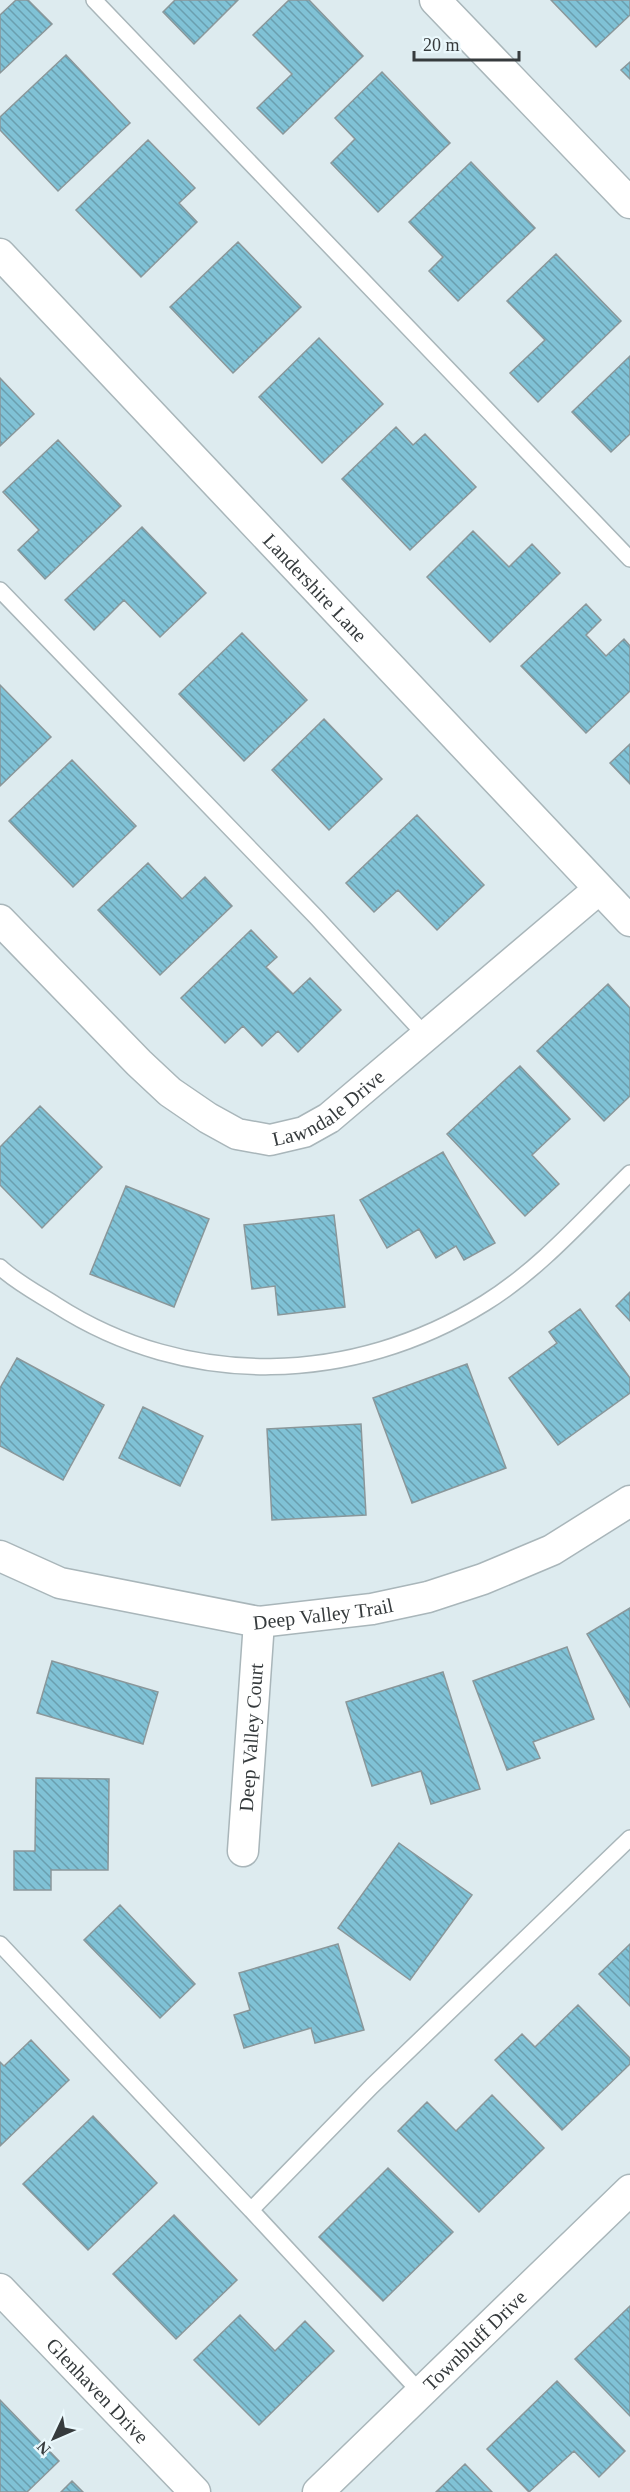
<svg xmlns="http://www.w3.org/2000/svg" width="630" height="2492" font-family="'Times New Roman',serif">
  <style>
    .building { fill: url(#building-back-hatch); stroke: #8a979a; stroke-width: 1.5 }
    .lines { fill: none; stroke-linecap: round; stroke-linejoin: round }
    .lane-casing { stroke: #a9b6ba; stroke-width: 18 }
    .street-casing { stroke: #a9b6ba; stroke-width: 33 }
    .lane { stroke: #fff; stroke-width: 15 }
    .street { stroke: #fff; stroke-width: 30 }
    .labels { text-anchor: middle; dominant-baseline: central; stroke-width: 4.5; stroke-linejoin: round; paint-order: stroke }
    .street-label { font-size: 20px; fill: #363b3d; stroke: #eaf8fc }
  </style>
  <defs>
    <pattern id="building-back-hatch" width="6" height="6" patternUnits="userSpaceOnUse" patternTransform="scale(1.5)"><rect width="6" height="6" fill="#80c2d6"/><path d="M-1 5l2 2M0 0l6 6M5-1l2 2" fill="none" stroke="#6a9faf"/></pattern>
  </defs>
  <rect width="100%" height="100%" fill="#ddebef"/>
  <path class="building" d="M16 0H28L52 24 0 73V15Z
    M175 0H238L194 44 163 12Z
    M289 0H309L363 56 283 134 257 108 292 74 253 35Z
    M551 0H630V15L596 47Z
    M66 55 130 123 58 191 0 130V117Z
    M630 62V79L621 70Z
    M382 72 450 143 378 212 331 163 355 139 335 118Z
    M148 140 195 188 179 203 197 222 141 277 76 210Z
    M471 162 535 228 458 301 429 271 443 257 409 222Z
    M238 242 301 307 233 373 170 307Z
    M556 254 621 321 538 402 510 373 545 340 507 301Z
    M319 338 383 404 322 463 259 397Z
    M630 356V434L611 452 572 412Z
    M0 378 34 414 0 446Z
    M396 427 413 445 425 434 476 487 410 550 342 479Z
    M58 440 121 506 45 579 18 550 39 530 3 492Z
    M142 527 206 593 160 637 124 600 94 630 65 600Z
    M473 531 509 567 532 544 560 573 490 642 427 577Z
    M586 604 601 620 586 635 606 656 624 639 630 646V691L586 733 521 666Z
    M242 633 307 700 244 761 179 694Z
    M0 685 51 737 0 786Z
    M324 719 382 779 329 830 272 770Z
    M630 744V784L610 763Z
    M72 760 136 826 73 887 9 821Z
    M417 815 484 885 437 930 398 890 374 912 346 883Z
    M148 863 182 899 205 877 232 906 160 975 98 910Z
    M251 930 277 957 266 967 293 994 310 978 341 1010 298 1052 278 1031 262 1046 243 1026 225 1043 181 998Z
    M608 984 630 1008V1096L604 1121 537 1051Z
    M520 1066 570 1119 532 1155 559 1184 525 1216 447 1134Z
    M40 1106 102 1167 42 1228 0 1185V1147Z
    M443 1152 495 1243 464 1260 456 1246 436 1258 419 1229 387 1248 360 1200Z
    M126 1186 209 1219 174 1307 90 1274Z
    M334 1215 345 1307 278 1315 275 1286 252 1289 244 1225Z
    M630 1292V1321L616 1306Z
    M580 1309 630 1378V1393L558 1445 509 1378 557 1343 549 1332Z
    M17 1358 104 1405 63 1480 0 1446V1388Z
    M467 1364 506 1468 412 1503 373 1398Z
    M143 1407 203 1436 180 1486 119 1458Z
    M361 1424 366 1515 272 1520 267 1429Z
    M630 1608V1707L587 1634Z
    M567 1647 594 1719 533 1742 540 1758 507 1770 473 1681Z
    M52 1661 158 1692 143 1744 37 1713Z
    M443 1672 480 1789 431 1804 421 1771 372 1786 346 1702Z
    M36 1778 109 1779 108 1870H51V1890H14V1851H35Z
    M399 1843 472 1895 410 1980 338 1928Z
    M120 1905 195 1984 160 2018 84 1940Z
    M338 1944 364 2030 315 2043 311 2028 244 2048 234 2015 250 2010 239 1973Z
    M630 1944V2006L599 1974Z
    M578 2005 630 2058V2064L562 2130 495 2060 522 2034 535 2047Z
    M31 2040 69 2080 0 2146V2062L4 2066Z
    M492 2095 544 2148 479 2212 398 2131 427 2102 456 2131Z
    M93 2116 157 2183 88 2250 23 2184Z
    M388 2168 453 2232 383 2301 319 2237Z
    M174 2215 237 2280 176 2339 113 2274Z
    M630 2306V2416L575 2359Z
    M240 2315 275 2351 305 2321 334 2351 259 2425 194 2360Z
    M557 2381 625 2451 599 2477 574 2451 529 2492 487 2449Z
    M0 2400 59 2461 27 2492H0Z
    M465 2464 492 2492H436Z
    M72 2481 83 2492H61Z"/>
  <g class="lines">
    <g class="lane-casing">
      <path id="lane" d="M94 0 630 559
        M0 590 316 917 427 1037
        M0 1267C16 1282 37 1293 56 1305 188 1390 353 1385 485 1303 540 1269 584 1218 630 1173
        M0 1944 251 2210
        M421 2393 251 2210 372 2086 630 1838"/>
    </g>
    <g class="street-casing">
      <g id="street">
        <path d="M435 0 630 203"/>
        <path id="s1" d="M0 254 630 921"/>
        <path id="s2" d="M0 920 139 1063 170 1092 208 1118 237 1134 270 1140 304 1132 329 1118 599 889"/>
        <path id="s3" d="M0 1556 60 1583 259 1622 372 1609 428 1597 483 1579 552 1550 630 1501"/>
        <path id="s4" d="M243 1851 259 1622"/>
        <path id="s5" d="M0 2289 195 2492"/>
        <path id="s6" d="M318 2492 630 2190"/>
      </g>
    </g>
    <use href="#lane" class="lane"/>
    <use href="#street" class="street"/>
  </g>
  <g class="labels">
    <g class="street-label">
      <text stroke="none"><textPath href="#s1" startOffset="459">Landershire Lane</textPath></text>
      <text stroke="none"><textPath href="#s2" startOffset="422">Lawndale Drive</textPath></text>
      <text stroke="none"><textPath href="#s3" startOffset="333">Deep Valley Trail</textPath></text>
      <text stroke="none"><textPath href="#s4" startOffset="114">Deep Valley Court</textPath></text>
      <text stroke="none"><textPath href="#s6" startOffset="218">Townbluff Drive</textPath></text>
      <text stroke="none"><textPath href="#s5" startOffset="141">Glenhaven Drive</textPath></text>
    </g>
  </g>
  <g transform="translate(54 2438) rotate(226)" stroke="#eaf8fc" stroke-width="4.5" paint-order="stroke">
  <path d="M0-4.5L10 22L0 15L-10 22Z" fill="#363b3d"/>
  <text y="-9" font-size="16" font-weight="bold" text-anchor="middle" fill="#363b3d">N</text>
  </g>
  <path d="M414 51v9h105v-9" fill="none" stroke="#363b3d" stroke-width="3"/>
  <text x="423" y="51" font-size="18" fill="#363b3d" stroke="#eaf8fc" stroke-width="4.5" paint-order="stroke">20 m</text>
</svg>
